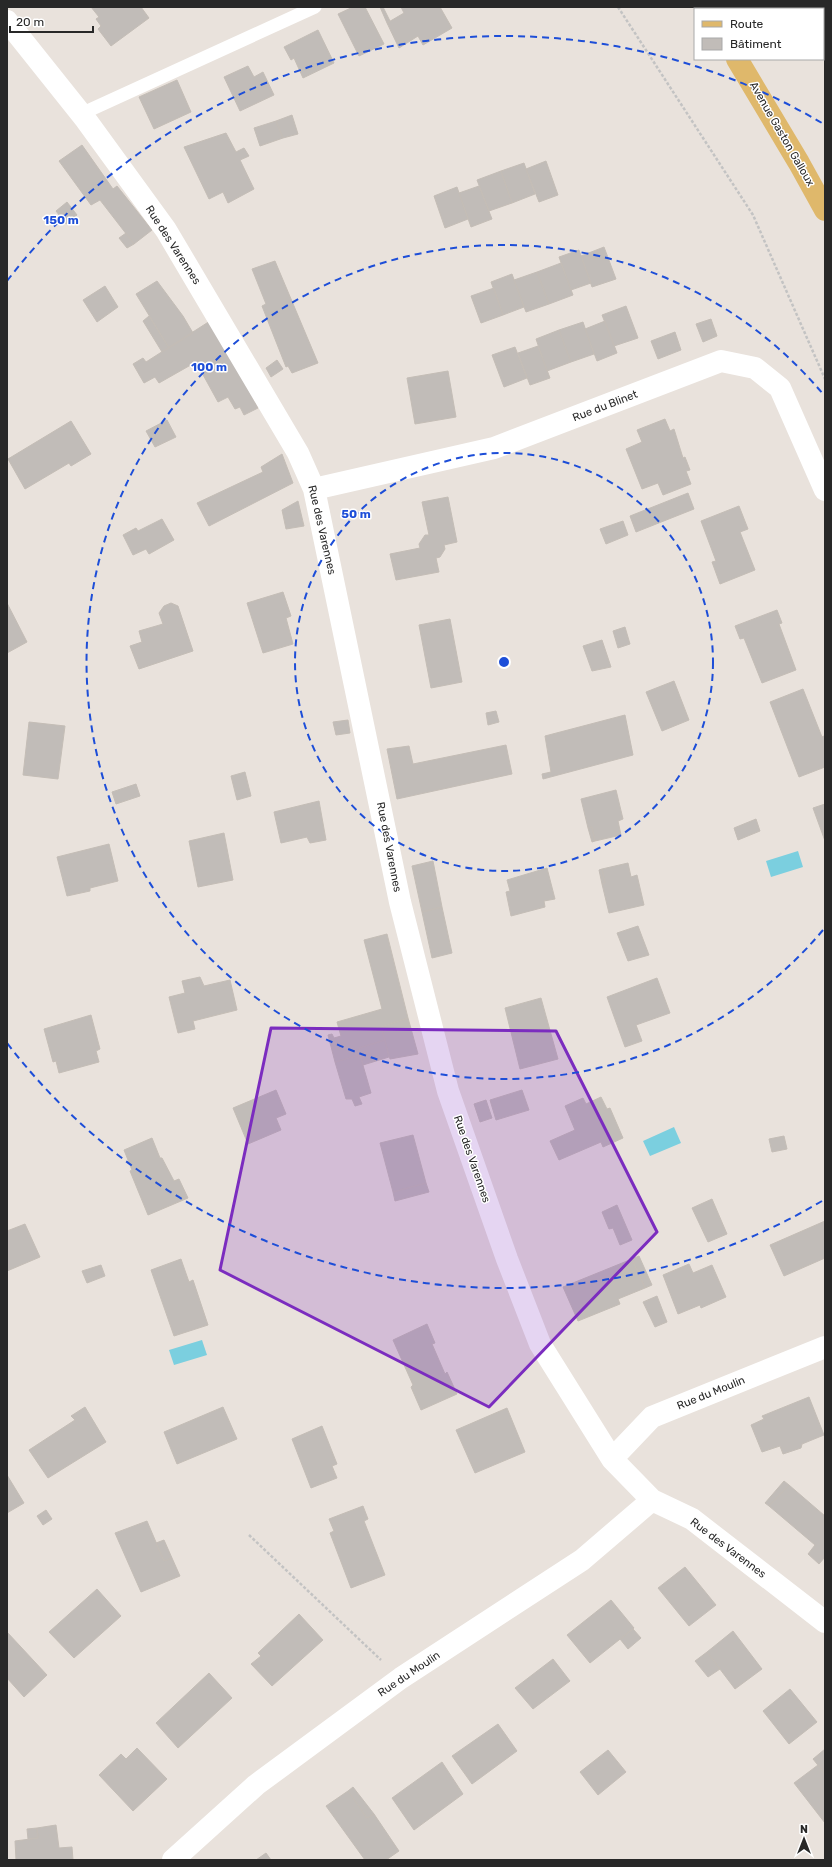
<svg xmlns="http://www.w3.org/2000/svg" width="832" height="1867" font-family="Rubik,sans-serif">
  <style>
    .water { fill: #7bcfdf }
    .building { fill: #c1bcb8; stroke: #c4bdb6 }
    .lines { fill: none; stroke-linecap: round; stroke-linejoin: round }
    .path { stroke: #c3c3c3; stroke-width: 2.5; stroke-dasharray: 3 2; stroke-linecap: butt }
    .service { stroke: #fff; stroke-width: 13 }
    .minor { stroke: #fff; stroke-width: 22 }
    .primary { stroke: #dfb86b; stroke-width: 22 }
    .marked { fill: #7b2cbf; fill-opacity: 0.2; stroke: #7b2cbf; stroke-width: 3; stroke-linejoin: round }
    .ring { fill: none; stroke: #1d4ed8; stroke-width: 2; stroke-dasharray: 7 5 }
    .labels { text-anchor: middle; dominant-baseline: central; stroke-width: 3; stroke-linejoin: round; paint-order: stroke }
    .street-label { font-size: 11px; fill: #282828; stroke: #fff }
    .centre { fill: #1d4ed8; stroke: #fff; stroke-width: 2 }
    .ring-label { font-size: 12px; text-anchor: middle; font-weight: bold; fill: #1d4ed8; stroke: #fff; stroke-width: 3; stroke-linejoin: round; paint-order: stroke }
  </style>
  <rect width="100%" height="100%" fill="#e9e2dc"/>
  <path class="water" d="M798 851 803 867 771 877 766 861Z
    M674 1127 681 1143 650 1156 643 1141Z
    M202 1340 207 1355 174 1365 169 1350Z"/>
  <path class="building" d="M91 7H141L149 18 111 46 98 29 101 26 96 19 99 17Z
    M353 7H365L384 44 359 56 338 14Z
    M380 7H383L390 21 387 23Z
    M401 7H440L452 28 423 45 418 36 399 48 387 23 404 13Z
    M318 30 334 63 303 78 294 58 291 60 284 47Z
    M248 66 254 77 263 72 274 95 240 111 224 77Z
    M177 80 191 112 154 129 139 97Z
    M292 115 298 134 283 138 276 121Z
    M276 121 283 138 260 146 254 128Z
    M226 133 236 152 244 148 249 156 240 160 254 189 228 203 223 192 209 199 184 147Z
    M82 145 113 189 117 186 152 230 134 244 100 200 91 205 59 161Z
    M546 161 558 195 539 202 526 169Z
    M524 163 535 194 512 203 501 171Z
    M501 171 512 203 489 211 477 180Z
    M479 186 492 219 471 227 459 193Z
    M457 187 468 219 445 228 434 196Z
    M67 202 77 215 66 224 56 211Z
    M126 233 134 244 127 248 119 238Z
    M604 247 616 279 592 287 581 256Z
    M579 250 591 283 571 290 559 257Z
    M275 261 318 363 292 373 288 366 286 367 262 306 266 304 252 269Z
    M561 263 573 295 549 304 537 272Z
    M537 272 549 304 526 312 514 280Z
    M512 274 524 307 503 315 491 282Z
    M157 281 183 316 193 333 169 348 136 294Z
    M105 286 118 307 97 322 83 300Z
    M494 288 503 315 481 323 471 296Z
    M626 306 638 338 614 346 602 315Z
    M149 316 169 348 162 352 143 321Z
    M711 319 717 336 703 342 696 324Z
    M210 321 231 357 258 408 244 415 240 407 235 409 228 397 218 402 196 362 159 383 155 377 144 383 133 364 143 358 146 362Z
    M605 321 617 353 597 361 585 329Z
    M583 322 594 354 571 362 559 330Z
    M559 330 571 362 547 371 536 339Z
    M675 332 681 350 658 359 651 341Z
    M538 346 550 378 530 385 518 353Z
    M515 347 527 378 504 387 492 355Z
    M277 360 283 369 271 377 266 368Z
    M448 371 456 417 415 424 407 378Z
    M665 419 670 431 674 429 683 458 685 457 690 470 686 471 691 484 663 495 658 483 642 489 626 449 642 442 637 430Z
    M167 420 176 437 155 447 146 431Z
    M71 421 91 454 71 466 69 463 25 489 8 459Z
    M282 454 293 483 209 526 197 503 263 472 261 467Z
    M688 493 694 509 636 532 630 516Z
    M448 497 457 542 444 545 445 549 440 557 436 558 439 572 396 580 390 554 420 548 419 544 425 535H429L422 502Z
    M298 501 304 526 286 529 282 510Z
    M739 506 748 529 740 532 755 570 720 584 712 562 716 561 701 521Z
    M162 519 174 540 149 554 146 549 133 555 123 535 136 528 138 531Z
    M623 521 628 535 606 544 600 529Z
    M283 592 291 616 286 618 293 644 263 653 247 603Z
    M7 603 27 642 7 653Z
    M171 603 178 606 193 651 139 669 130 646 142 642 139 631 163 624 159 613 164 606Z
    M777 610 782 623 779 624 796 670 762 683 744 638 740 639 735 626Z
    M450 619 462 682 431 688 419 625Z
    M625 627 630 644 618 648 613 631Z
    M602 640 611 667 592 671 583 646Z
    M674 681 689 720 662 731 646 692Z
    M803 689 822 737 824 736 825 739V767L799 777 770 702Z
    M496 711 499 722 488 725 486 713Z
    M625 715 633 755 543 779 542 774 551 772 545 736Z
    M348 720 350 733 336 735 333 722Z
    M29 722 65 726 58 779 23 775Z
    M506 745 512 774 397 799 387 749 409 746 413 764Z
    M245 772 251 796 237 800 231 776Z
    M136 784 140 796 116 804 112 792Z
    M616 790 623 819 618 821 621 835 595 841 592 827 588 828 581 799Z
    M319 801 326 840 310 843 307 837 281 843 274 812Z
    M825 804V841L813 808Z
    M756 819 760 831 738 840 734 828Z
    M592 827 595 841 592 842 588 828Z
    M224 833 233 880 198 887 189 841Z
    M109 844 118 881 90 888V891L67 896 57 857Z
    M433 861 442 907 422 912 412 866Z
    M628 863 631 877 637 875 644 905 609 913 602 884 605 883 602 869Z
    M547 868 555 899 544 901 545 907 511 916 506 892 510 891 507 880Z
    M602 869 605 883 602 884 599 870Z
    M442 907 452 953 432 958 422 912Z
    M638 926 649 955 628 961 617 933Z
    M387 934 408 1018 381 1027 385 1040 359 1048 360 1055 335 1062 328 1035 332 1034 334 1038 341 1036 337 1022 382 1009 364 940Z
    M200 977 204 986 230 980 237 1010 193 1021 195 1029 178 1033 169 997 185 993 182 981Z
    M657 978 670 1013 636 1025 642 1041 625 1047 607 997Z
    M541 998 558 1059 520 1069 505 1008Z
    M91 1015 100 1049 96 1051 99 1062 59 1073 56 1061 53 1062 44 1029Z
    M408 1018 418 1054 390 1059 381 1027Z
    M385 1040 389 1057 363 1065 359 1048Z
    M360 1055 371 1093 359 1097 362 1104 355 1106 352 1099H346L335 1062Z
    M276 1090 286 1114 276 1118 281 1130 248 1144 233 1108Z
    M522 1090 529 1110 496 1120 490 1100Z
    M601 1097 607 1109 610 1108 623 1138 603 1147 601 1142 559 1160 550 1141 575 1130 565 1106 583 1098 586 1104Z
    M486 1100 492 1118 480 1122 474 1104Z
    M413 1135 426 1183 393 1192 380 1143Z
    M784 1136 787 1149 772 1152 769 1139Z
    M152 1138 160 1158H162L174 1181 179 1179 188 1198 148 1215 130 1171 132 1170 124 1150Z
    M426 1183 429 1192 395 1201 393 1192Z
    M712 1199 727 1234 708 1242 692 1208Z
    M617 1205 632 1240 620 1245 613 1228 609 1229 602 1212Z
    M825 1221V1258L784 1276 770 1245Z
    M25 1224 40 1257 7 1271V1231Z
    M639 1256 652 1285 645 1288 632 1259Z
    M181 1259 189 1282 193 1280 208 1325 174 1336 151 1270Z
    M632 1259 645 1288 618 1299 620 1304 578 1321 563 1287Z
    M689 1264 693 1273 712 1265 726 1297 701 1308 700 1305 678 1314 663 1275Z
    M101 1265 105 1276 87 1283 82 1271Z
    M657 1296 667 1322 655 1327 643 1302Z
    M427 1324 435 1343 432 1344 445 1374 447 1372 457 1394 421 1410 411 1387 413 1385 393 1340Z
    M809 1397 824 1435 802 1444 801 1448 783 1454 780 1446 762 1452 751 1425 764 1419 762 1416Z
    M85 1407 106 1442 48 1478 29 1450 75 1420 71 1416Z
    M223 1407 237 1439 177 1464 164 1432Z
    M507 1408 525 1452 475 1473 456 1430Z
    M322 1426 337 1464 332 1466 337 1478 311 1488 292 1439Z
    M7 1475 24 1503 7 1513Z
    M784 1481 789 1485 769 1506 765 1503Z
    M789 1485 825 1516V1557L819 1564 808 1554 815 1545 769 1506Z
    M363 1506 368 1519 364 1521 385 1575 351 1588 330 1533 334 1531 329 1519Z
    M46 1510 52 1519 43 1525 37 1516Z
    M147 1521 164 1561 172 1558 180 1576 141 1592 115 1533Z
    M164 1540 172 1558 164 1561 156 1543Z
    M685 1567 716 1605 689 1626 658 1588Z
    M97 1589 121 1616 74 1658 49 1632Z
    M611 1600 634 1628 590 1663 567 1635Z
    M299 1614 323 1640 272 1686 251 1664 261 1656 258 1653Z
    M633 1629 641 1638 628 1649 620 1639Z
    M733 1631 762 1669 735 1689 707 1652Z
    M7 1632 47 1675 24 1697 7 1678Z
    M707 1652 720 1669 708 1677 695 1661Z
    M553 1659 570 1681 533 1709 515 1688Z
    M209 1673 232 1698 178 1748 156 1723Z
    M790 1689 817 1722 789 1744 763 1711Z
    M498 1724 517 1751 472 1784 452 1756Z
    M137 1748 167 1779 133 1811 99 1775 121 1754 126 1759Z
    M825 1749V1774L813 1759Z
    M608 1750 626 1772 598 1795 580 1772Z
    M442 1762 463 1794 414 1830 392 1798Z
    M818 1765 825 1774V1823L794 1783Z
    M353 1787 374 1814 367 1818 348 1791Z
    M348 1791 367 1818 374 1814 399 1851 386 1860H365L326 1806Z
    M56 1825 59 1848 72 1847 73 1860H16L15 1841 38 1838 37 1828Z
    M37 1828 38 1838 28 1839 27 1829Z
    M266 1853 271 1860H256Z"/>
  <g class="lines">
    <path class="path" d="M618 7 753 215 825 379
      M249 1535 381 1660"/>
    <path class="service" d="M81 114 315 7"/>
    <path class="minor" d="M7 21 86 120 166 230 298 453 314 489 400 902 448 1091 507 1259 540 1344 612 1459 652 1500 692 1519 825 1622
      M314 489 494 448 721 361 755 368 780 388 825 490
      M612 1459 652 1417 825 1347
      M173 1860 256 1785 401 1678 582 1560 652 1500"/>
    <path class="primary" d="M706 7 707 9
      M737 59 799 163 825 210"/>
  </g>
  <path class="marked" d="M271 1028 556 1031 657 1232 489 1407 220 1270Z"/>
  <g class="ring">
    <circle cx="504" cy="662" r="209"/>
    <path d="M823 930A417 417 0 1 1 823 394"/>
    <path d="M822 1201A626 626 0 0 1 7 1043M7 281A626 626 0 0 1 822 123"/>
  </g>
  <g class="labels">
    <g class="street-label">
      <text transform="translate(782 134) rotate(60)">Avenue Gaston Galloux</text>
      <text transform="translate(173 245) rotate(57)">Rue des Varennes</text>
      <text transform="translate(605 406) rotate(-21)">Rue du Blinet</text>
      <text transform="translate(322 530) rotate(77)">Rue des Varennes</text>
      <text transform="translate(389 847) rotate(79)">Rue des Varennes</text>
      <text transform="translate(472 1159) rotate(71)">Rue des Varennes</text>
      <text transform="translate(711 1393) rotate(-22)">Rue du Moulin</text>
      <text transform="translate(728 1548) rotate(37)">Rue des Varennes</text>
      <text transform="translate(409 1674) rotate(-34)">Rue du Moulin</text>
    </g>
  </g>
  <circle cx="504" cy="662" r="6" class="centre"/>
  <g class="ring-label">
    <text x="61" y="224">150 m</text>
    <text x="209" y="371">100 m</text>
    <text x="356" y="518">50 m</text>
  </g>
  <rect width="832" height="1867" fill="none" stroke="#282828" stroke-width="16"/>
  <rect x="694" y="8" width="130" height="52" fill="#ffffff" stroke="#a9a9a9"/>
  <rect x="702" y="21" width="20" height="6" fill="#dfb86b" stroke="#a9a9a9"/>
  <text x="730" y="28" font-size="12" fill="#282828">Route</text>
  <rect x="702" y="38" width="20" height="12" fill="#c1bcb8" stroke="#a9a9a9"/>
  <text x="730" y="48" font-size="12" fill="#282828">Bâtiment</text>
  <g transform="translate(804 1839)" stroke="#ffffff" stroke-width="3" paint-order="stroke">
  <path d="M0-3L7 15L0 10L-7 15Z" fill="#282828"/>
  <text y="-6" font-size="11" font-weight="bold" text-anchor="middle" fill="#282828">N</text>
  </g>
  <path d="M10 26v6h83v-6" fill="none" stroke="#282828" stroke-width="2"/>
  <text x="16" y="26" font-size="12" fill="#282828" stroke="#ffffff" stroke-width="3" paint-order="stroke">20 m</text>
</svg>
